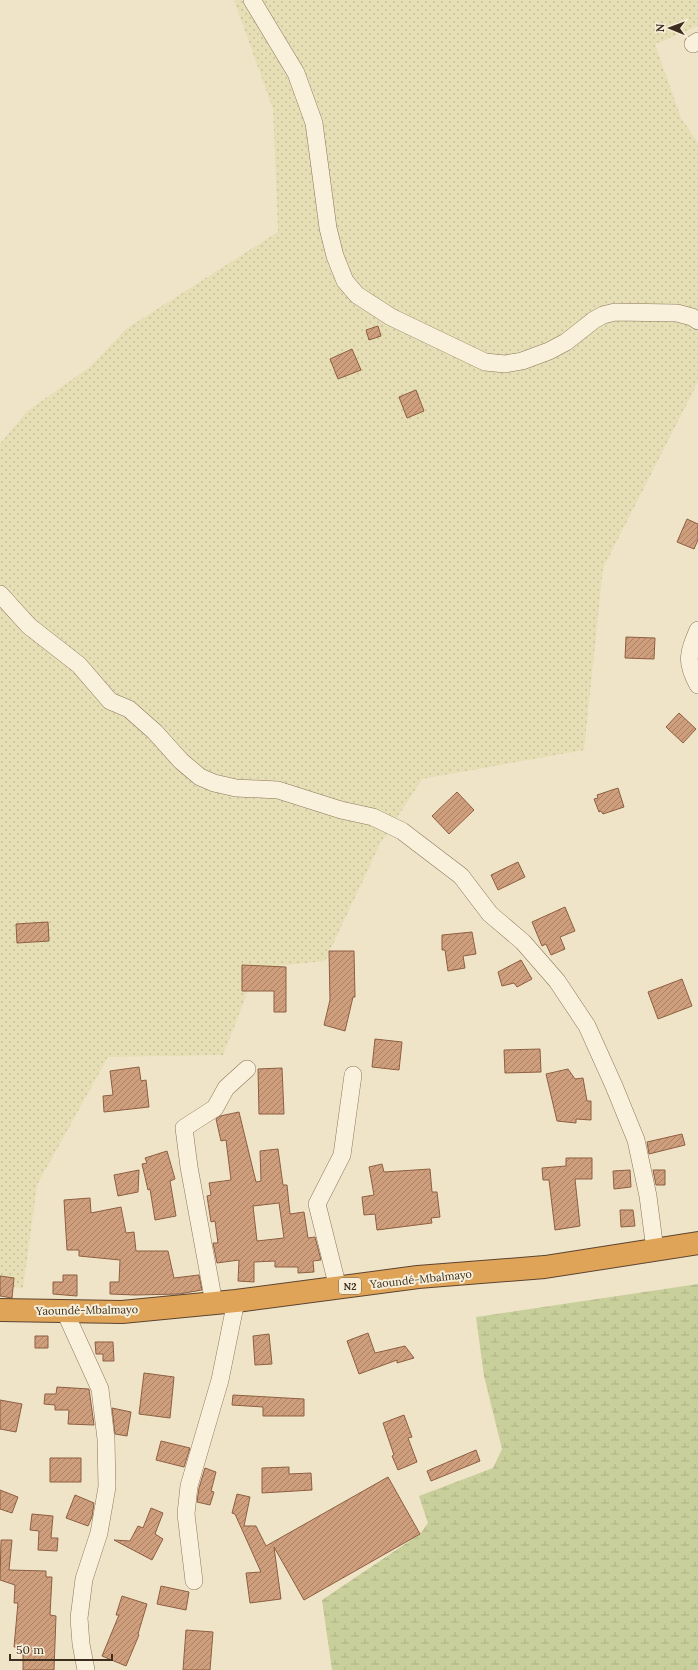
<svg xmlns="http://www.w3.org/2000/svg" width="698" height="1670" font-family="Lora,serif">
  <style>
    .farmland { fill: url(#farmland-dots) }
    .wetland { fill: url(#wetland-marsh) }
    .building { fill: url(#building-hatch); stroke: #8d5f41; fill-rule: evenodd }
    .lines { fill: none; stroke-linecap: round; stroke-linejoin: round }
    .minor-casing { stroke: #8d765c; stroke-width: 18 }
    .highway-casing { stroke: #5b4430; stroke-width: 24 }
    .minor { stroke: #faf1dc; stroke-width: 17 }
    .highway { stroke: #e0a458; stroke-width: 22 }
    .labels { text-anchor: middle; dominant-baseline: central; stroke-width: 4; stroke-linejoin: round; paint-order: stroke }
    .shield { fill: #f7eed8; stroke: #756857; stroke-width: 1 }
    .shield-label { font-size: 10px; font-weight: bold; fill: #3d2e20 }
    .street-label { font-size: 11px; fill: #3d2e20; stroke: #f7eed8 }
  </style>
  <defs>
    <pattern id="farmland-dots" width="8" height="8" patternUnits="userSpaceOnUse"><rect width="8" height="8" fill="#e6deb5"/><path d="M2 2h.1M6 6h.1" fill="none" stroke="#c6bf9b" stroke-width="1.8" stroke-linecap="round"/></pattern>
    <pattern id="wetland-marsh" width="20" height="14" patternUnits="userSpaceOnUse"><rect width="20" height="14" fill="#c9cf9b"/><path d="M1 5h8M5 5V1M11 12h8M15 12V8" fill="none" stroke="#aeb285"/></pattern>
    <pattern id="building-hatch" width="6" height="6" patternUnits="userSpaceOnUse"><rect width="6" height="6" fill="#cf9f7d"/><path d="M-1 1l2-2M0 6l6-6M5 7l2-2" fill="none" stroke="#a98266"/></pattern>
  </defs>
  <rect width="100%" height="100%" fill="#f0e4c8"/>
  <path class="farmland" d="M234 0H698V26L655 44 681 118 698 143V382L603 568 584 750 422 779 380 844 325 961 257 968 223 1055 108 1057 37 1185 23 1288 0 1286V444L26 412 90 367 126 329 278 232 273 109Z"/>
  <path class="wetland" d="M698 1284V1670H332L322 1600 420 1534 428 1523 419 1496 493 1468 502 1449 484 1376 476 1317Z"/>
  <path class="building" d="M378 326 381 336 369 340 366 330Z
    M352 349 361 370 338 379 330 359Z
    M416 390 424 411 407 418 399 397Z
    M687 519 698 524V540L694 549 677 542Z
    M626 637 655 638 654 659 625 658Z
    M679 713 696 729 683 743 666 727Z
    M618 788 624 807 603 814 601 811 599 812 594 799 598 798 597 795Z
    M457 792 474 810 449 834 432 816Z
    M518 862 525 877 498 890 491 875Z
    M565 907 575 931 560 937 565 949 551 955 546 944 542 946 532 922Z
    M48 922 49 941 17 943 16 924Z
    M472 932 476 954 463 956 465 968 448 971 445 950H442V935Z
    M329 951H354L355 997H353L345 1031 324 1025 330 1000Z
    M521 960 532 979 517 987 514 983 502 986 498 972Z
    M242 965 286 967V1012H274V991H242Z
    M682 979 692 1006 658 1019 648 992Z
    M375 1039 402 1042 399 1070 372 1067Z
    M540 1049 541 1072 505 1073 504 1050Z
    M139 1067 141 1081 146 1080 149 1107 104 1112 103 1096 113 1095 110 1071Z
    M282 1068 284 1114H259L258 1069Z
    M568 1069 575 1079 583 1078 587 1101H591V1120L576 1119V1123L557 1121 546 1074Z
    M239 1112 256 1182 261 1181 260 1151 278 1149 283 1185H287L290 1214 304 1212 308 1238 315 1237 321 1260 313 1261 314 1272 298 1273V1267H275V1261L254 1262V1282L238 1281 239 1260 217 1263 213 1243H218L215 1221 211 1222 207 1196 211 1195 209 1183 231 1180 226 1140 221 1141 216 1119 220 1116ZM279 1203 284 1238 257 1241 253 1206Z
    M682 1134 685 1145 649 1154 647 1142Z
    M167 1151 175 1179 170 1181 176 1216 155 1220 150 1189 148 1190 142 1164 147 1163 145 1158Z
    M566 1158H592V1179H575L580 1226 555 1230 549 1180H543L542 1168 566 1166Z
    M382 1164 384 1172 430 1169 432 1192H437L440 1217 431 1218 432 1223 377 1230 375 1214 364 1215 362 1197 374 1195 369 1167Z
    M139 1170 138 1192 118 1196 114 1175Z
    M630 1170 631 1187 614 1189 613 1171Z
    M653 1170H665V1185H656Z
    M90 1198 91 1213 121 1207 126 1233 134 1232 136 1251H168L174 1278 199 1275 202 1290 179 1294 135 1295 110 1294V1282H119L120 1260 79 1256V1250H67L64 1200Z
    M620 1210H633L635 1226 621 1227Z
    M63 1275H77V1296L53 1294V1282H63Z
    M0 1276 14 1278 12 1298 0 1296Z
    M368 1333 375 1353 405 1346 414 1358 397 1363V1360L359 1374 347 1341Z
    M269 1334 272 1364 255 1365 253 1336Z
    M35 1336H48V1348H35Z
    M95 1342H113L114 1361H103V1354H96Z
    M144 1373 174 1377 170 1418 139 1414Z
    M57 1387 89 1389 94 1425 68 1424 69 1410H55V1405L44 1404 45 1394H56Z
    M233 1395 304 1399V1416H263V1407L232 1405Z
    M0 1400 22 1404 16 1432 0 1429Z
    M112 1408 131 1412 127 1436 115 1434Z
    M404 1415 412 1437 408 1438 417 1462 398 1470 392 1456 394 1455 383 1423Z
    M161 1441 190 1448 184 1467 156 1460Z
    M476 1450 480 1461 431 1481 427 1471Z
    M50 1458H81V1482H50Z
    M289 1467V1474L311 1473 312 1490 262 1493V1468Z
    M205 1468 216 1472 211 1491 214 1492 210 1505 197 1502 199 1488Z
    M388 1477 420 1534 304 1600 274 1547 281 1599 250 1603 246 1573 261 1572 235 1514 232 1513 237 1494 250 1497 244 1526H256L266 1546Z
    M0 1490 18 1497 12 1513 0 1509Z
    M75 1495 94 1503 92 1517 88 1526 66 1518Z
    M151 1508 163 1513 155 1534 163 1539 152 1560 114 1540 130 1541 138 1526 143 1528Z
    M32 1514 53 1516 51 1538H58L57 1551 38 1550 39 1531 30 1530Z
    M1 1540H12L9 1570 46 1571V1577H52L50 1615 56 1616 54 1670H23V1647H14L18 1603H14L15 1585 0 1580Z
    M161 1586 189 1592 186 1610 157 1604Z
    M122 1596 147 1604 138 1634 139 1635 126 1666 102 1656 119 1615H116Z
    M186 1630 213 1632 210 1670H183Z"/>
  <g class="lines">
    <g class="minor-casing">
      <path id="minor" d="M252 0 296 73 314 123 328 228 335 256 345 281 357 295 391 317 485 362 505 364 522 361 549 351 566 342 594 320 603 315 615 312 677 313 692 317 698 321
        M693 44 698 41
        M0 594 29 626 79 665 110 701 129 709 155 732 181 761 200 777 214 783 236 788 278 790 341 810 373 817 402 831 461 876 490 914 523 942 557 981 587 1026 614 1086 636 1140 648 1196 655 1250
        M698 630C688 654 685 661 698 685
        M338 1288 317 1204 342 1155 353 1075
        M214 1303 189 1167 184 1128 215 1108 226 1088 247 1069
        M65 1312 100 1389 106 1439 107 1487 99 1533 84 1579 79 1618 81 1644 86 1670
        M194 1581 186 1514 189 1486 220 1380 236 1301"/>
    </g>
    <g class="highway-casing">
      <path id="highway" d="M0 1310 122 1312 236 1301 418 1277 545 1267 698 1243"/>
    </g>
    <use href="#minor" class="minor"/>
    <use href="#highway" class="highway"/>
  </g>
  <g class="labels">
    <rect class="shield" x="339" y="1278" width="22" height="16" rx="3"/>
    <g class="shield-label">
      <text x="350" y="1286">N2</text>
    </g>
    <g class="street-label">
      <text transform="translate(421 1279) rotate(-6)">Yaoundé-Mbalmayo</text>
      <text transform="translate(87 1310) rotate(-1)">Yaoundé-Mbalmayo</text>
    </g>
  </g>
  <g transform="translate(670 28) rotate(271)" stroke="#f7eed8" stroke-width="3" paint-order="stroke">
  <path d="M0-3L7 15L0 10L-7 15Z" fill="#3d2e20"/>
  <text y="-6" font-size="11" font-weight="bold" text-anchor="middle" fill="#3d2e20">N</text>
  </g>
  <path d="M10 1654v6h102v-6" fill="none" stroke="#3d2e20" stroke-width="2"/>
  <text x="16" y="1654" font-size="12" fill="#3d2e20" stroke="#f7eed8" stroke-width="3" paint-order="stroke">50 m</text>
</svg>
